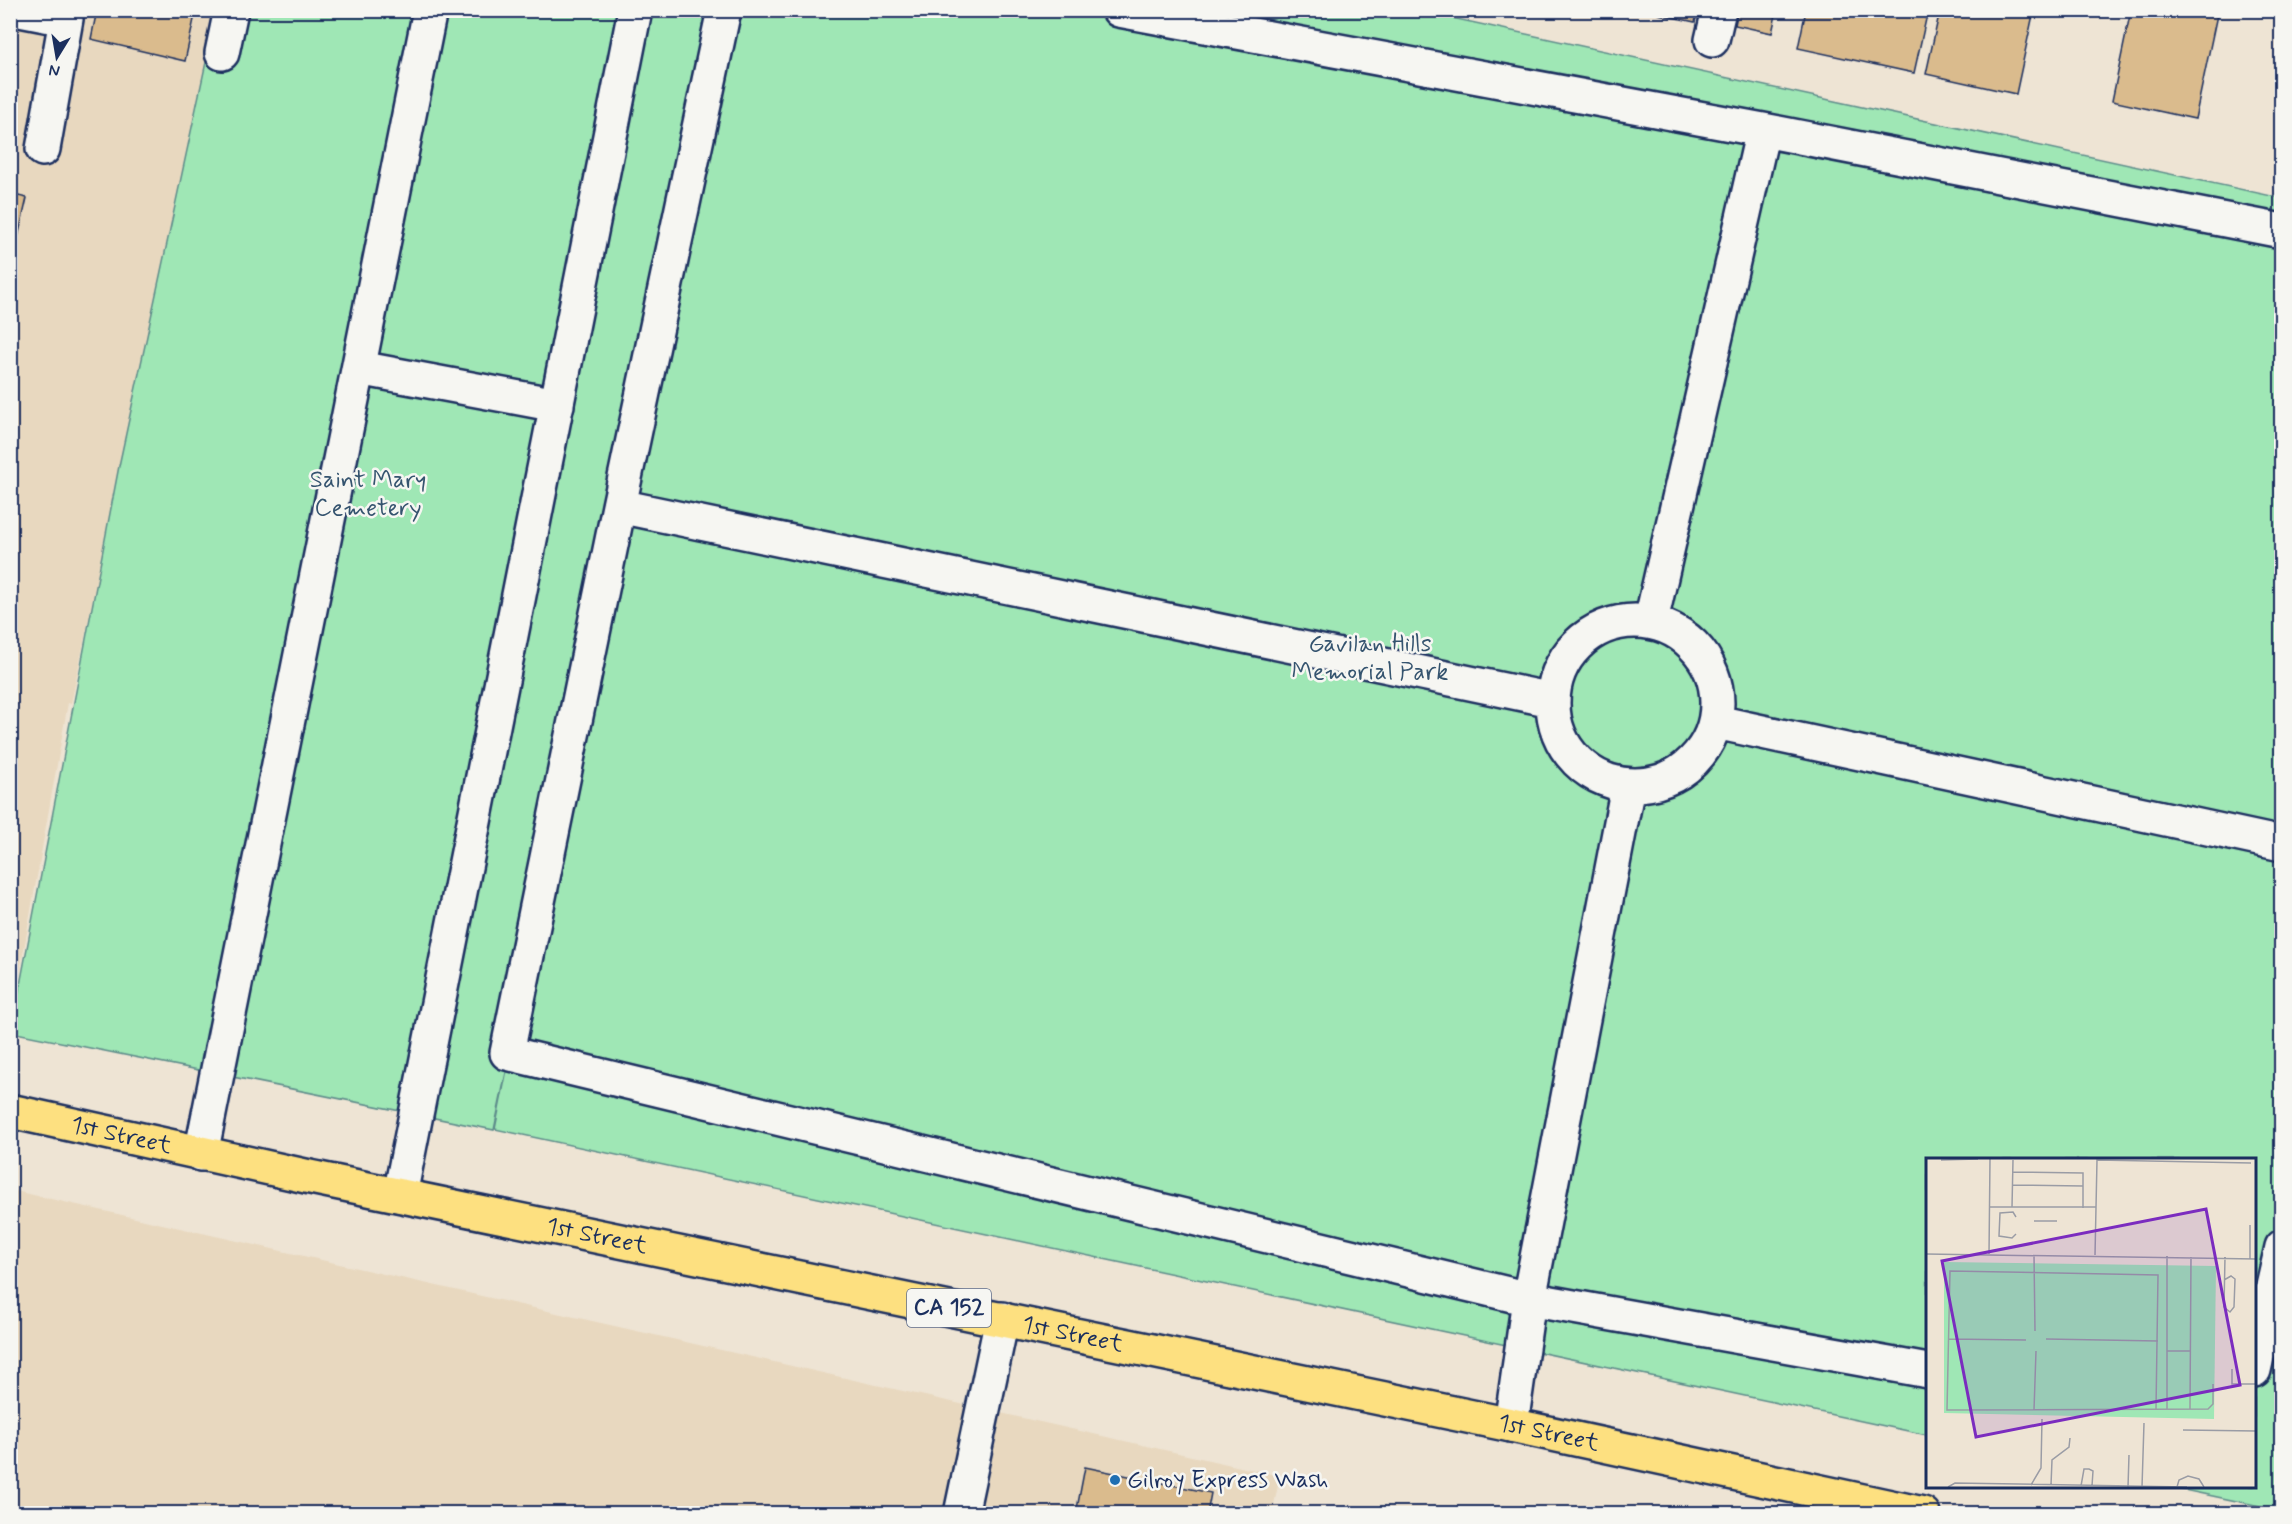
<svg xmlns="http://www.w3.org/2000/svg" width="2292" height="1524" font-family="Mynerve,sans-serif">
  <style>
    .built { fill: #e8d8bf }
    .green { fill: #9fe7b5; stroke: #5d8b8a; stroke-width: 1.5 }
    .building { fill: #dabb8d; stroke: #1b2f5e; stroke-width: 1.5 }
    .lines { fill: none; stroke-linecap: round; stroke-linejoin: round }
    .minor-casing { stroke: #1b2f5e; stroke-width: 38 }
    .major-casing { stroke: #1b2f5e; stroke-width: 38 }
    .minor { stroke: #f6f6f2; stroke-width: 33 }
    .major { stroke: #fde080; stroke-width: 33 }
    .poi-dot { fill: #1f6fb2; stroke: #f6f6f2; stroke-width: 2 }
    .labels { text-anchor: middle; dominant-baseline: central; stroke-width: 5; stroke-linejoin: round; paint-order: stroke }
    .shield { fill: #f6f6f2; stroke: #5d6b8a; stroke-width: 1.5 }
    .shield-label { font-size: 22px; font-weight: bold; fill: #1b2f5e }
    .park-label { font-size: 24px; fill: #35546f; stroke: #f6f6f2 }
    .street-label { font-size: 24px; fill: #1b2f5e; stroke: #f6f6f2 }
    .poi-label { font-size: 24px; fill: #1b2f5e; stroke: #f6f6f2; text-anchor: start }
    .inset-road { fill: none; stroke: #9a9ca5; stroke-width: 1.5 }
    .view { fill: #7b2cbf; fill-opacity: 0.15; stroke: #7b2cbf; stroke-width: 3 }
    .inset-edge { fill: none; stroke: #1b2f5e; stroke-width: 3 }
  </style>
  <rect width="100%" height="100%" fill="#eee4d4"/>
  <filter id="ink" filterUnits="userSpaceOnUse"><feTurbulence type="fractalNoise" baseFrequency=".0167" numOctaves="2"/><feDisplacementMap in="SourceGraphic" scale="12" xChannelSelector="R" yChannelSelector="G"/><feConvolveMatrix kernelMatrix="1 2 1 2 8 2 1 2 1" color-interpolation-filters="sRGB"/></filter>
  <g filter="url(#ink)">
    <path class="built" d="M11 11H217L71 704 68 703 11 1022Z
      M11 1190 1280 1476 1272 1514H11Z"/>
    <path class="green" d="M217 11H1420L2281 198 2282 1498 2279 1510 2170 1487 2254 1486V1160H1928L1927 1435 495 1129 518 1015 494 1130 11 1032 119 466Z"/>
    <path class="building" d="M97 10H196L185 61 91 39Z
      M1659 10H1698L1695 22 1658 14Z
      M1738 10H1777L1772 33 1735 25Z
      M1806 10H1928L1914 73 1798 48Z
      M1940 10H2034L2016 94 1926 74Z
      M2131 10H2218L2195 119 2112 101Z
      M10 194 27 198 10 272Z
      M1085 1467 1211 1493 1207 1514H1076Z"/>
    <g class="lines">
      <g class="minor-casing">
        <path id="minor" d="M20 10 66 19 43 149
          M724 10 619 506 507 1053 1529 1299 1928 1371
          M1119 10 1763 130 2282 231
          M1712 40 1719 10
          M222 53 231 10
          M359 368 557 405
          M619 506 1552 700
          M1553 703a82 82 0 1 1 164 0a82 82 0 1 1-164 0Z
          M1651 621 1763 130
          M1716 722 2282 844
          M201 1154 430 10
          M400 1195 635 10
          M2254 1370 2282 1247
          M1511 1425 1529 1299 1628 786
          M961 1514 1002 1319"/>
      </g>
      <g class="major-casing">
        <g id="major">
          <path id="s1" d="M10 1111 310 1177 1511 1425 1923 1514"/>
        </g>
      </g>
      <use href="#minor" class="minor"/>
      <use href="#major" class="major"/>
    </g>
  </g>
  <circle class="poi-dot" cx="1115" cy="1480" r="6"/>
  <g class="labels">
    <rect class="shield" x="907" y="1289" width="84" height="38" rx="4.5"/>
    <g class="shield-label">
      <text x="949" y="1308">CA 152</text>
    </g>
    <g class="park-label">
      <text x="368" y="480">Saint Mary<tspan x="368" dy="28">Cemetery</tspan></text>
      <text x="1370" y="644">Gavilan Hills<tspan x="1370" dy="28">Memorial Park</tspan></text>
    </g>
    <g class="street-label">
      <text stroke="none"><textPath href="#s1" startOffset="114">1st Street</textPath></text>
      <text stroke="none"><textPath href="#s1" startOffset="600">1st Street</textPath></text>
      <text stroke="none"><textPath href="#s1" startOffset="1086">1st Street</textPath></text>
      <text stroke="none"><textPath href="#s1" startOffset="1572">1st Street</textPath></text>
    </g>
    <g class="poi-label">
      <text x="1127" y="1480">Gilroy Express Wash</text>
    </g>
  </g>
  <g transform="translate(1926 1158)">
    <rect width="330" height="330" fill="#eee4d4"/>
    <path d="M18 104 290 108 288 261 18 255Z" fill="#9fe7b5"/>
    <path class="inset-road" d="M15 2 52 1M87 14 157 15V50M87 27 157 28M64 49H170M86 49 87 2M108 63H131M324 67V101M90 76 86 80 73 78 74 55 87 54 90 59M0 96 330 101M63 96 64 1M108 97 109 173M169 97 171 2 325 5M298 122 305 118 309 121 308 149 304 154 298 149 299 99M22 181 100 182M120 181 232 183M241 193H265M306 211V226H330M230 251 232 117 24 113 21 252 282 251 287 246V226M241 251V98M264 251 265 99M108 252 110 193M257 272 330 273M105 327 115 310 116 261M125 327 126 302 143 289 144 280M155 328 158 311H163L167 313 166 328M22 329 29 325 261 329M202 329 203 297M216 329 218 265M251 329 253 322 262 318 273 321 278 329"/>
    <path class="view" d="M280 51 314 227 50 279 16 103Z"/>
    <rect width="330" height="330" class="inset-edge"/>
  </g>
  <rect width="2292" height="1524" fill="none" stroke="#f6f6f2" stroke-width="36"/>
  <rect x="18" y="18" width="2256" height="1488" fill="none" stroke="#1b2f5e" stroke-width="2" filter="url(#ink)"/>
  <g transform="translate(57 57) rotate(191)" stroke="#f6f6f2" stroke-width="4.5" paint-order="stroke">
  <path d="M0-4.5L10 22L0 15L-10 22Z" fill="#1b2f5e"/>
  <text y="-9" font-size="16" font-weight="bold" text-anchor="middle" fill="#1b2f5e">N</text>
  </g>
</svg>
